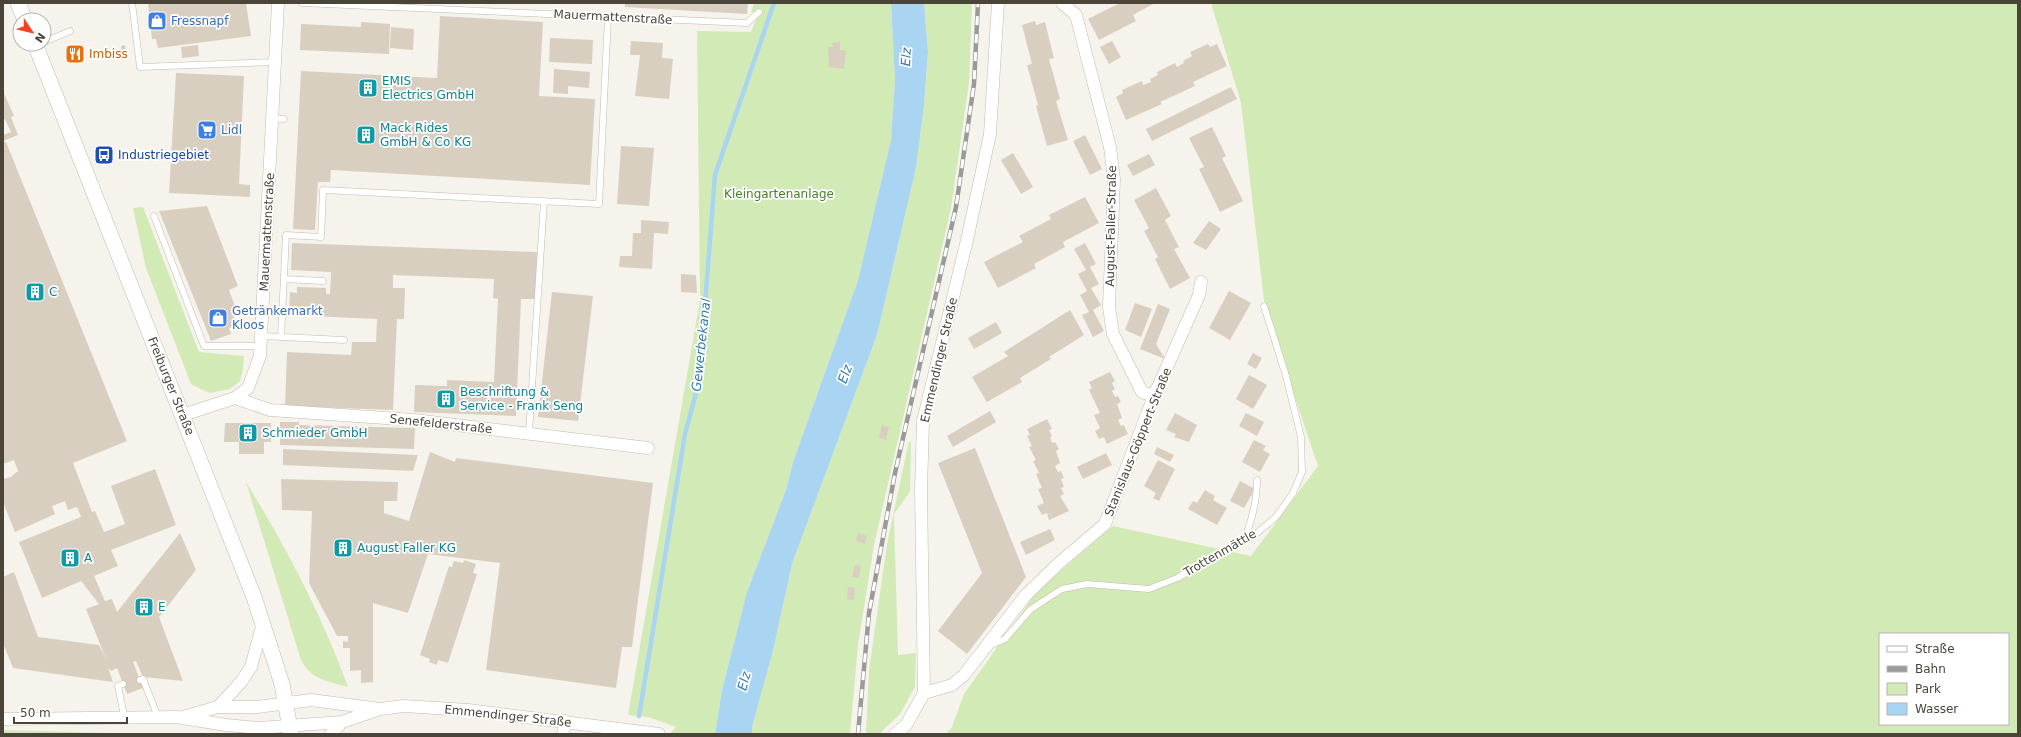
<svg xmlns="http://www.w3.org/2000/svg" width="2021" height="737" font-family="'DejaVu Sans',sans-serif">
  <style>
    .green { fill: #d2eab5; fill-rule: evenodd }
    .water { fill: #a9d4f2 }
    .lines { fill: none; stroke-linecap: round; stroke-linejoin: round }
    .stream { stroke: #a9d4f2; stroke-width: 4.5 }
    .building { fill: #d8cfc1 }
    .service-casing { stroke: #c2bbae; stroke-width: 7 }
    .minor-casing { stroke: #c2bbae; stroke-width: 13 }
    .tertiary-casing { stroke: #c2bbae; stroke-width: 16 }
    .service { stroke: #fff; stroke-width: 6 }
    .minor { stroke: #fff; stroke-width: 12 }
    .tertiary { stroke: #fff; stroke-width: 15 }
    .rail-casing { stroke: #9a9a9a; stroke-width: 4.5 }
    .rail { stroke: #fff; stroke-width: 3; stroke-dasharray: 9; stroke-linecap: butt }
    .labels { text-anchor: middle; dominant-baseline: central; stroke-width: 3.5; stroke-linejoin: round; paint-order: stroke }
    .street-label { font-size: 12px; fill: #4b4439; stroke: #fff }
    .shop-label { font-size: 12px; fill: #366cbe; stroke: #fff; text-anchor: start }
    .food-label { font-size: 12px; fill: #c56008; stroke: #fff; text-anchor: start }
    .culture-label { font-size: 12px; fill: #0d838f; stroke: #fff; text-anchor: start }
    .transit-label { font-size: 12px; fill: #164399; stroke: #fff; text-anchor: start }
    .park-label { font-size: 12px; fill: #4a7f2a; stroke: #fff }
    .water-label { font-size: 13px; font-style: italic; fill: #2e7ab2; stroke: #fff }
  </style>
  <rect width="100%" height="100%" fill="#f6f3ec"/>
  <path class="green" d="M754 3H891L895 80 891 140 858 280 793 462 786 490 747 592 722 690 715 734H670L676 727 648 717 628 715 700 300 697 31 751 32 759 12H751Z
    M924 3H972L969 83 951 208 874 545 858 645 850 734H752V727L773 651 792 564 877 335 916 168 924 105 928 52Z
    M1211 3H2018V734H946L952 727 964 694 1037 591 1113 526 1251 556 1318 466 1265 309 1241 103ZM1880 634H2008V724H1880Z
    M143 207 199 352 244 356 243 370 240 381 230 389 209 393 191 384 146 268 133 208Z
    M909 441 911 443 910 492 894 514 898 655 916 653 915 687 900 714 881 732 882 734H866L869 670 887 544Z
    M246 482C286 547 322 615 348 687 328 681 311 680 301 660Z
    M3 730 143 734H3Z"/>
  <path class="water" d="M891 3H924L928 52 924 105 916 168 877 335 792 564 773 651 752 727V734H715L722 690 747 592 786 490 793 462 858 280 891 140 895 80Z"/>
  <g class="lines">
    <path class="stream" d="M639 716 685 434 699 382 715 175 774 3"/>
  </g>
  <path class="building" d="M148 3H246L251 36 158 48 156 39H152Z
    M625 3H748L747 14 625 7Z
    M1120 3H1155L1133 15 1136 21 1099 40 1088 19Z
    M440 16 543 22 539 96 595 99 590 185 331 170 330 182H318L315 230 293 229 301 71 437 78Z
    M1035 21 1036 25 1045 22 1054 58 1049 59 1060 99 1056 101 1068 140 1047 146 1036 106 1038 105 1027 65 1032 64 1022 25Z
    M361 22 390 24 389 54 300 50 301 24 361 27Z
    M391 27 414 29 413 50 390 48Z
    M550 38 593 40 592 64 549 62Z
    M631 41 663 43 662 58 673 59 669 99 635 96 640 55H630Z
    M1112 41 1121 57 1109 64 1100 47Z
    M840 42V50H846L844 69 829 67 828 47H833L832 43Z
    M1208 44 1210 47 1217 44 1227 66 1193 82 1195 86 1160 102 1162 104 1126 120 1116 97 1123 93 1122 90 1142 81 1143 85 1151 82 1150 79 1158 75 1157 72 1175 63 1177 67 1184 63 1183 61 1192 56 1190 52Z
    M125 45 126 53H122L121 46Z
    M198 45 199 56 182 58 181 47Z
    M554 69 590 72 589 88 568 86V94L553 93Z
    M176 73 244 76 239 184 250 185V197L169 193Z
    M1231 87 1237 99 1152 141 1146 129Z
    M3 91 14 116 11 117 18 135 3 141V135L11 132 5 119 3 120Z
    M1212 127 1226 156 1222 158 1243 201 1220 212 1199 169 1204 167 1189 138Z
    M1085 135 1102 169 1090 175 1073 141Z
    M6 142 127 441 73 463 92 512 95 511 104 532 125 524 111 486 155 469 176 525 111 550 118 566 94 576 105 601 112 599 117 612 180 533 196 570 159 617 183 681 143 677 136 661 133 662 143 688 127 694 117 668 111 671 108 668 113 682 13 668 3 643V577L14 572 38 637 99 645 106 659 86 609 99 604 81 581 42 598 19 542 81 517 77 507 68 510 65 501 52 506 55 514 15 532 3 502V479L11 477 18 471 14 460 3 464V143Z
    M621 146 654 148 649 206 617 204Z
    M1013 153 1033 187 1021 194 1001 160Z
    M1149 154 1155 165 1133 176 1127 165Z
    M1156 188 1171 216 1165 220 1179 247 1174 249 1190 278 1170 289 1155 259 1158 257 1144 231 1149 228 1134 200Z
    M1085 197 1099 223 1063 242 1065 247 1034 264 1036 268 998 288 984 262 1023 242 1019 236 1051 219 1049 215Z
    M207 206 238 286 229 290 236 309 231 310 237 325 229 328 231 334 211 341 159 211Z
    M641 220 669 222 668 234 654 233 652 269 619 267 620 256H632L633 233H641Z
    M1209 221 1221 229 1206 250 1193 243Z
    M292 243 537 252 535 299H521L516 416 414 412 415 385 447 386V380L494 382 498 299 493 298 494 279 393 275V288H405L404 319H397L393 410 285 406 287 352 351 355 352 342H376L377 319 289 315 290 292 297 293V287L326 288V294H330L331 275V272L291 270Z
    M1085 243 1096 264 1090 267 1099 284 1091 288 1101 305 1093 310 1104 331 1093 337 1082 315 1089 312 1080 295 1087 291 1078 274 1086 270 1074 249Z
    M681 274 696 275 697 293 681 292Z
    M1229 291 1251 303 1230 340 1209 328Z
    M552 292 593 296 578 421 538 417Z
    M1135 303 1152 309 1141 337 1125 330Z
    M1158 304 1170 309 1156 344 1165 359 1140 349Z
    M1070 310 1084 335 1049 357 1051 359 1020 378 1022 382 987 402 972 377 1008 356 1004 352Z
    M996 322 1002 333 974 349 968 338Z
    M1253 353 1262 358 1256 369 1247 364Z
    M1110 372 1115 381 1112 383 1115 389 1112 391 1115 397 1118 396 1121 402 1117 404 1122 418 1118 420 1121 426 1124 425 1128 434 1107 444 1104 437 1099 439 1095 431 1100 428 1094 415 1100 413 1089 390 1092 388 1089 382Z
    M1249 375 1267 385 1253 409 1236 399Z
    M990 411 996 422 953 447 947 436Z
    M1175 413 1197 425 1189 442 1174 437 1176 434 1166 430Z
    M1246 413 1264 422 1257 436 1239 426Z
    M1047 419 1052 429 1049 430 1052 436 1050 437 1052 443 1055 442 1059 449 1056 451 1060 463 1055 466 1058 472 1061 471 1064 478 1061 479 1064 487 1061 488 1064 494 1060 496 1069 511 1049 520 1047 513 1042 515 1037 506 1044 503 1038 489 1042 488 1036 474 1039 473 1033 461 1036 460 1029 447 1032 446 1027 436 1030 435 1027 429Z
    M280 422H299V425L415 428 414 449 280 445Z
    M225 423H271V442H264V454H239V442H224Z
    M882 425 889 427 886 440 879 438Z
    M1254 440 1266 446 1263 450 1270 454 1260 472 1242 462Z
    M1157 447 1174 455 1170 462 1154 454Z
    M975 448 1026 577 967 654 938 631 982 573 938 463Z
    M283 449 418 455 413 471 283 465Z
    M430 452 455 462 456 458 653 483 632 647H622L616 688 486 670 500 563 428 554 408 613 373 603V682L361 683V670L350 671V648H343V641L348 642V636H337L309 583 312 511 282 510 281 479 398 482 397 501H384V513L409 521Z
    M1106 453 1112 465 1083 479 1077 467Z
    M1158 460 1175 469 1159 501 1153 498 1156 493 1144 486Z
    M1240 481 1255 489 1244 508 1230 501Z
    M1205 490 1215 496 1213 500 1227 508 1217 525 1188 509 1193 501 1197 503Z
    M1050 529 1055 540 1026 555 1020 542Z
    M858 533 867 536 865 544 856 541Z
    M464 560 476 564 473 573 477 574 448 663 438 660 437 665 429 662 430 659 420 655 449 566 452 567 454 561 463 563Z
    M855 565 861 566 859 578 852 577Z
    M848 587 855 588 854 600 847 599Z"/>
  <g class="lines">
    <g class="service-casing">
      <path id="service" d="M132 3 140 67 276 62
        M302 3 747 23 759 12
        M44 42 70 31
        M273 118 284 119
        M154 216 204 346H261
        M284 279 323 281
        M262 336 344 340
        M281 337 286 235 321 237 323 190 599 204 608 17
        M529 433 544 201
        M1243 542C1252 521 1257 502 1257 480
        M989 646 1005 639 1031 609 1062 589 1087 584 1149 589 1177 578 1252 537 1276 517 1293 493 1302 472 1301 437 1286 376 1264 306
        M140 680 143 679 158 717
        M123 684 118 686 124 716"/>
    </g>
    <g class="minor-casing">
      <path id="minor" d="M1062 3 1076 15 1110 147 1114 179 1109 307 1113 334 1142 392 1154 396
        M235 398 270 410 414 420 648 448
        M183 415 235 398 248 388 260 356 278 3
        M924 693 952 685 964 675 1025 596 1059 563 1105 524 1154 396 1199 295 1201 282
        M218 707 241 682 251 667 263 623
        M182 717 218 707H257L311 700 380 709 404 706 468 710 659 734
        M3 719 176 717 226 725 259 728 342 722
        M331 734 342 722 377 710
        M563 734 565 721
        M895 734 906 725 924 693 921 490 923 421 967 240 990 134 998 3"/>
    </g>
    <g class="tertiary-casing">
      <path id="tertiary" d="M18 3 25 20
        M35 44 254 597 282 684 291 734"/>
    </g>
    <use href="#service" class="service"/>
    <use href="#minor" class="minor"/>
    <use href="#tertiary" class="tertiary"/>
    <g class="rail-casing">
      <path id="rail" d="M858 734 869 613 895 473 956 207 974 84 978 3"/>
    </g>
    <use href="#rail" class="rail"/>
  </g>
  <defs>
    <g id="shop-square" transform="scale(1)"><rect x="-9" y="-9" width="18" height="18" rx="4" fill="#3f7fe0" stroke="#fff"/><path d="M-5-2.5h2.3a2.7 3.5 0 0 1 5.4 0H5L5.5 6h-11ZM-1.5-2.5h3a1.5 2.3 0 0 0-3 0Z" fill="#fff"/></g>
    <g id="restaurant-square" transform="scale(1)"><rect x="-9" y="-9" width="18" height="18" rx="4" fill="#e8710a" stroke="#fff"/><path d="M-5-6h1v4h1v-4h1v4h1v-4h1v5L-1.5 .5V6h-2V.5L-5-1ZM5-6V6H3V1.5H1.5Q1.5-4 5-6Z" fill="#fff"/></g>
    <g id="building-square" transform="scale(1)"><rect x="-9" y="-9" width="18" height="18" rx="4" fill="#0f9aa8" stroke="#fff"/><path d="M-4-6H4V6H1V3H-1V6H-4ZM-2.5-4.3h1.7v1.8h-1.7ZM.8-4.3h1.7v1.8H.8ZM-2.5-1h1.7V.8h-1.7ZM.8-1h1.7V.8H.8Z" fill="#fff"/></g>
    <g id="supermarket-square" transform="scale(1)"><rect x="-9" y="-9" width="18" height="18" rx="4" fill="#3f7fe0" stroke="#fff"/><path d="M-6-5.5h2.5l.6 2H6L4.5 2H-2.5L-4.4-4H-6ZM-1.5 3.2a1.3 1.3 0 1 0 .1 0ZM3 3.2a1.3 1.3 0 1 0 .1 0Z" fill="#fff"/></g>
    <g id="bus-square" transform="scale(1)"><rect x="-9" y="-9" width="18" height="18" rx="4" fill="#1a4fb4" stroke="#fff"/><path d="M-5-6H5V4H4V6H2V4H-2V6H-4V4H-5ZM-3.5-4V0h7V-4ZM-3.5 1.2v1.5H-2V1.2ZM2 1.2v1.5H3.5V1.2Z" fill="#fff"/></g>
  </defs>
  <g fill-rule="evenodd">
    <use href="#shop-square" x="157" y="21"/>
    <use href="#restaurant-square" x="75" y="54"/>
    <use href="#building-square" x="368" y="88"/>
    <use href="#supermarket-square" x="207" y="130"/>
    <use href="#building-square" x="366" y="135"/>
    <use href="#bus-square" x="104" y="155"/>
    <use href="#building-square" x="35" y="292"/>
    <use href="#shop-square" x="218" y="318"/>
    <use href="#building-square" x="446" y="399"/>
    <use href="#building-square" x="248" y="433"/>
    <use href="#building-square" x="343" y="548"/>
    <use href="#building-square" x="70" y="558"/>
    <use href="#building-square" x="144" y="607"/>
  </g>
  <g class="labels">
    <g class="street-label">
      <text transform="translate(613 17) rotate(3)">Mauermattenstraße</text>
      <text transform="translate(1111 226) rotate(-89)">August-Faller-Straße</text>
      <text transform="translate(267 232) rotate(-87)">Mauermattenstraße</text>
      <text transform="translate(939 360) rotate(-77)">Emmendinger Straße</text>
      <text transform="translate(171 386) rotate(68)">Freiburger Straße</text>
      <text transform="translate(441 424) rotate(6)">Senefelderstraße</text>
      <text transform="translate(1138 442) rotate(-68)">Stanislaus-Göppert-Straße</text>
      <text transform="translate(1220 553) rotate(-30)">Trottenmättle</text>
      <text transform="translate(508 716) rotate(6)">Emmendinger Straße</text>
    </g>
    <g class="shop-label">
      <text x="171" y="21">Fressnapf</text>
      <text x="221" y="130">Lidl</text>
      <text x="232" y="311">Getränkemarkt<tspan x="232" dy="14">Kloos</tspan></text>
    </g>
    <g class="food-label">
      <text x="89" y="54">Imbiss</text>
    </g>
    <g class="culture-label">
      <text x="382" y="81">EMIS<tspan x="382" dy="14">Electrics GmbH</tspan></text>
      <text x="380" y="128">Mack Rides<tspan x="380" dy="14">GmbH &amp; Co KG</tspan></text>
      <text x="49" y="292">C</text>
      <text x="460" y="392">Beschriftung &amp;<tspan x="460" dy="14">Service - Frank Seng</tspan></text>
      <text x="262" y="433">Schmieder GmbH</text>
      <text x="357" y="548">August Faller KG</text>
      <text x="84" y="558">A</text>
      <text x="158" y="607">E</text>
    </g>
    <g class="transit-label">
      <text x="118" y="155">Industriegebiet</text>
    </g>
    <g class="park-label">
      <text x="779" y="194">Kleingartenanlage</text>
    </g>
    <g class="water-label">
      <text transform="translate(906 57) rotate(-87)">Elz</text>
      <text transform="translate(701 345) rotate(-84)">Gewerbekanal</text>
      <text transform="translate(845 374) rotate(-70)">Elz</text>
      <text transform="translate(744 681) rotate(-75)">Elz</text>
    </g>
  </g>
  <rect width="2021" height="737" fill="none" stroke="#4b4439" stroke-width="8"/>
  <rect x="1879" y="633" width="130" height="92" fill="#ffffff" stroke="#b7b4b0"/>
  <rect x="1887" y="646" width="20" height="6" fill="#ffffff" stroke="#b7b4b0"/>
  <text x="1915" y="653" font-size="12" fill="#4b4439">Straße</text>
  <rect x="1887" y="666" width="20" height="6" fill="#9a9a9a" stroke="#b7b4b0"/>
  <text x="1915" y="673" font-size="12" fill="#4b4439">Bahn</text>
  <rect x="1887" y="683" width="20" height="12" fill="#d2eab5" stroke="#b7b4b0"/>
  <text x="1915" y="693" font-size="12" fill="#4b4439">Park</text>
  <rect x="1887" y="703" width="20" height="12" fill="#a9d4f2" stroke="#b7b4b0"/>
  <text x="1915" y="713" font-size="12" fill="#4b4439">Wasser</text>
  <g transform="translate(32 32) rotate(125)"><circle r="19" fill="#ffffff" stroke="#b7b4b0"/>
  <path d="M0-3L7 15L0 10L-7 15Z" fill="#fc3f1d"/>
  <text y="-6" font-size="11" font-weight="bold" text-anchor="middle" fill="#4b4439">N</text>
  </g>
  <path d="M14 717v6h113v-6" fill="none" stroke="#4b4439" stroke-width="2"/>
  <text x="20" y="717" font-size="12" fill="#4b4439" stroke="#ffffff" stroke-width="3" paint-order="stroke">50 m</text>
</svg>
